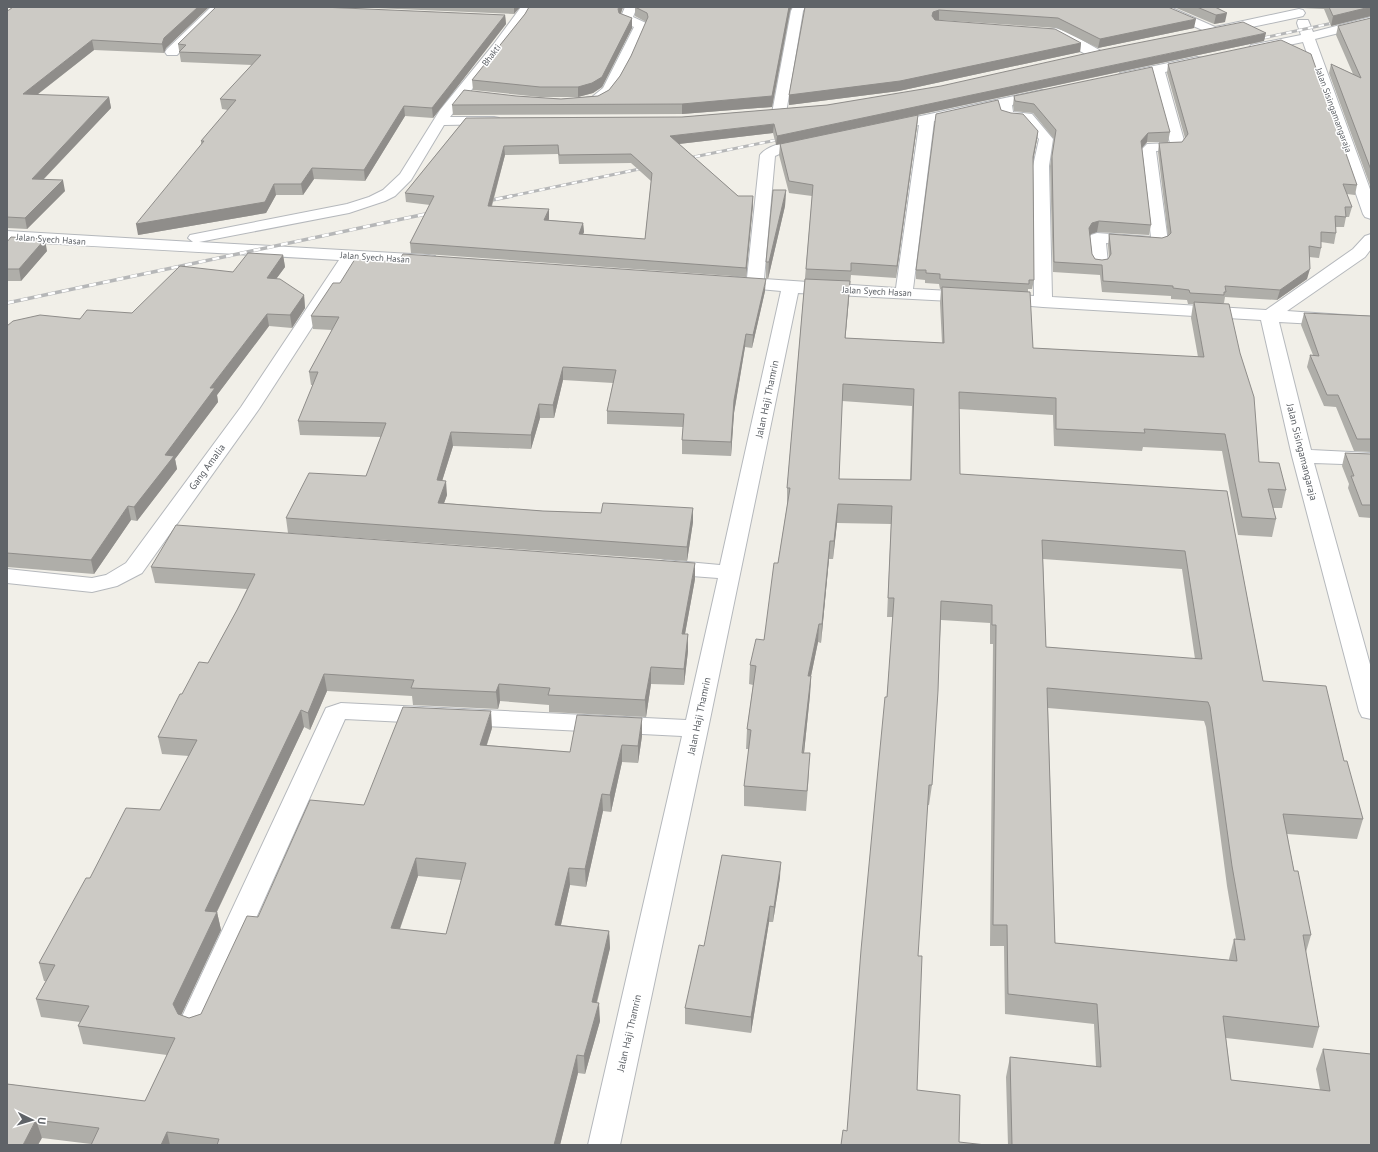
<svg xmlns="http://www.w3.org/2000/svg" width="1378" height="1152" font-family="'PT Sans',sans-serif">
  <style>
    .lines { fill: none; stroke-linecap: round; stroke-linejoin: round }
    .minor-casing { stroke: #b5b8bc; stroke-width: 2 }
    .minor { fill: #fff; fill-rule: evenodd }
    .rail-far1-casing { stroke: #b6b7b8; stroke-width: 3 }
    .rail-casing { stroke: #b6b7b8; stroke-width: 3.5 }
    .rail-far1 { stroke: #fff; stroke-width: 2; stroke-dasharray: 5.5; stroke-linecap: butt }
    .rail { stroke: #fff; stroke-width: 2.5; stroke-dasharray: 7; stroke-linecap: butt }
    .wall { fill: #afaea9; fill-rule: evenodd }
    .shaded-wall { fill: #8f8d8a }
    .building { fill: #cccac5; stroke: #8f8d8a; fill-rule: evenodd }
    .labels { text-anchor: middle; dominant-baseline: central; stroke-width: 3; stroke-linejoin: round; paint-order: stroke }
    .far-street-label { font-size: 9px; fill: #5f6368; stroke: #fff }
    .street-label { font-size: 10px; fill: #5f6368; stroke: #fff }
  </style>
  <rect width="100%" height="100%" fill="#f1efe8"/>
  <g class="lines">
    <g class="minor-casing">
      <path id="minor" d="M211 7H224L177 55H167L165 52 167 49Z
        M521 7H533L503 50 450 117H494L499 118 501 121 499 124 444 125 411 180 395 196 385 201 349 213 199 242 429 255 435 256 437 260 435 264 429 265 355 261 259 409 142 573 117 586 92 592 7 583V569L92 578 106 575 126 563 241 407 339 260C228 253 117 248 7 241V231L193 242 188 238 190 235 347 204 369 197 383 190 400 174 440 110 493 45Z
        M625 7H637L633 17 646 23 647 26C641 39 634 52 628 66 617 88 607 113 576 105L574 102 576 99 592 97 603 88 634 27 621 22 620 19Z
        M793 7H805L803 11 786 113 784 116 779 117 774 116 772 113 791 11Z
        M1154 7H1170L1215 27 1299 9 1303 10 1305 13 1303 16 1299 17 1214 35 1156 10Z
        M1371 17V25L1315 39 1371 192V219L1365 217 1363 214 1303 42 1256 52 1251 51 1249 48 1251 45 1301 35 1297 23 1298 20H1308L1313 32Z
        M1055 28 1068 32 1101 51 1103 54 1101 57H1091L1050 35 1049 32 1050 29Z
        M1197 57 1202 58 1204 61 1202 64 1165 72 1185 144 1180 150 1156 151 1168 242 1166 245 1160 247 1106 243 1108 264 1106 268 1100 269 1094 268 1092 264 1089 238 1091 235 1097 233 1151 237 1141 150 1147 144 1170 143 1152 75 1125 80 1120 79 1118 76 1120 73 1125 72Z
        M1042 90 1047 91 1049 94 1047 97 1012 105 1013 112 1032 114 1053 139 1049 166 1052 297 1266 310 1353 249 1365 236 1371 234V249L1365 257 1287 311 1371 317V327L1279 322 1311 450 1371 453V465L1314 463 1371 668V719L1362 717 1359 711 1292 456 1261 320 1043 307 996 303 993 299 996 295 1002 294 1034 296 1033 166 1039 139 1023 121 1010 120 1001 117 998 108 934 121 913 289 970 292 976 293 979 297 976 301 970 302 798 293 708 729 620 1145H588L682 736 345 719 209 1023 204 1031 194 1035 184 1031 179 1023 326 708 341 703 686 720 718 578 665 574 657 572 654 567 657 562 665 560 720 565 781 291 737 287 731 286 728 282 731 278 737 277 747 278 760 155C768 144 800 137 813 140L815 143 813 146 786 151 775 156 764 279 896 288 919 125 888 131 883 130 881 127 883 124Z"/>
    </g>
    <use href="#minor" class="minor"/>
    <g class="rail-far1-casing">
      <path id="rail-far1" d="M1254 40 1342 21
        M684 159 786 138
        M507 197 649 167"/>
    </g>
    <g class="rail-casing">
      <path id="rail" d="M482 202 512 196
        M7 303 435 212"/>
    </g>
    <use href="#rail-far1" class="rail-far1"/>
    <use href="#rail" class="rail"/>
  </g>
  <path class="wall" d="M13 7H209L166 48 164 53 94 50 37 95 109 97 111 108 44 179 65 191 27 229 7 228V11L9 10Z
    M350 7H520L514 14Z
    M529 7H623L621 14 632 18V28L602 87 593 93 578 97H540L473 90 472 80 525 14Z
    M635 7 790 11 772 107 682 114 453 115 452 105 516 96 561 99 598 96 609 90 620 76 631 56 646 22 635 16Z
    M805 7H1168L1194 28 1098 48 1057 28 939 20H937L1081 43 1080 52 899 91 789 105V95Z
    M1174 7H1215L1225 22 1214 24Z
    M1279 7H1371V16L1331 26 1324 9Z
    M505 15 506 24 433 118 405 116 365 181 314 179 303 195H276L266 213 138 235 201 145V141L228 110 222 109 220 99 252 65 181 62 178 44Z
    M1371 18V188L1329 73 1331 64 1353 74 1336 35 1338 26Z
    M1264 41 824 135 918 115 917 126 896 278 851 275 845 338 942 343 940 303 941 289H940L939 284 925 283V280L916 279V270L1001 110 1038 131 1037 139 1033 161 1034 280 1032 289H1028V292L1033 348 1198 357 1191 318 1193 304H1188L1187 300 1171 299V296L1102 292 1100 275 1053 272 1050 166 1054 139 1033 113 1014 111 1013 105 1014 96 1170 132 1168 142H1147L1142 148 1151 225 1149 235 1097 232 1091 234 1090 235 1092 254 1095 259 1102 260 1108 259 1109 258 1108 245 1109 234 1162 238 1168 236 1158 152 1159 143 1182 142 1185 138 1167 73 1168 64 1357 185 1355 195 1347 194 1352 207 1349 217H1346L1344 227H1336V233L1334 244 1321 242V248L1319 258 1309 257 1307 279 1277 300 1225 297 1224 303H1223L1259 462 1286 490 1282 508H1273L1276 519 1272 537 1238 535 1222 451 1143 447 1142 451 1054 446 1053 415 959 409 960 474 1227 491 1263 681 1344 761 1363 819 1357 839 1287 834 1294 871 1311 935 1306 952 1319 1027 1313 1048 1226 1038 1231 1080 1320 1090 1316 1069 1323 1049 1371 1145H1008L1006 1077 1010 1057 1096 1066 1094 1024 1005 1014 1004 946H990L993 644H990V623L941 620 932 785 929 805H928L847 1131 887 697 893 617H887L891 524 837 523 833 559H829L821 643 818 642 811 676 810 695 804 753 809 773 806 811 744 806V786L749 749H746L747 729 753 685 749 684 750 665 764 640 778 563 787 506V488L812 196 789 193 779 155 780 144 776 145 773 133 679 144 738 196H753V205L746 277 411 253 410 243 430 205 406 202 405 193 466 118 682 117 827 105ZM558 154 559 164 631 163 651 181 645 239 583 234 584 232 583 223 548 220 549 219 492 206 505 155ZM842 401 912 406 910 480 839 479ZM1043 559 1182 569 1195 659 1046 647ZM1048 708 1204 721 1206 727 1227 886 1236 939H1234L1229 959V960L1055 943Z
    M786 190 785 206 768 279H766V262Z
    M7 242 47 251 21 281H7Z
    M283 255 285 267 276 279 304 295 305 308 292 328 269 326 217 395 218 402 175 459 177 469 137 521 131 520 94 574 7 567V326L132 313 233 272Z
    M340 283 765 291 752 348 745 347 734 413 731 456 682 454V440L683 427 607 424V411L613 383 563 380 554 418H540L531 449 453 446 442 481 447 495 444 503 543 511 601 513 693 508V522L687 561 288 533 286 518 366 476 381 437 300 435 298 421 313 385H311L309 372 332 330 313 329 311 316Z
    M1304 313 1371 316V452L1354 451 1336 407 1324 406 1307 367 1310 355H1313L1301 325Z
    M1345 453 1371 454V518L1359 517 1348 488 1349 484 1342 466Z
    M151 567 695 579 685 634H688V651L684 685 651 684 646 717 549 712V705L500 701 498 709 413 705 412 696 327 691 310 730 304 727 217 912 221 930 181 1015 189 1018 201 1014 258 917 364 805 492 728 487 745 570 752 642 736 638 763 622 762 611 812 603 811 586 887 570 885 561 925 609 931 610 948 597 1003 600 1021 585 1074 578 1073 560 1145H91V1144L42 1138 7 1084 145 1101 167 1055 83 1044 78 1026 80 1022 41 1017 36 999 46 981H44L39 963 90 878 160 810 189 756 162 754 158 737 182 694 208 663 237 610 247 589 155 583ZM418 876 461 880 446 934 400 929Z
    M780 877 773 922H769L751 1033 685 1024V1008L704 946Z"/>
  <path class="shaded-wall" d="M198 7H209L166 48 164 53 162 44 164 38Z
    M514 7H520L514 14Z
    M619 7H623L619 18 618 9Z
    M789 7H792L790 11 772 107 682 114V104Z
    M1370 7H1371V16L1331 26 1333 16Z
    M939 10V20L933 22 932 16 933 12Z
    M1227 13 1225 22 1214 24 1216 15Z
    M505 15 506 24 433 118 432 108Z
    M632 18V28L602 87 593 93 578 97V87Z
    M1196 19 1194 28 1098 48 1100 39Z
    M1266 33 1264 41 776 145 777 136Z
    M92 40 94 50 25 104 23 94Z
    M1081 43 1080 52 899 91 789 105V95Z
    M109 97 111 108 34 189 32 179Z
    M404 106 405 116 365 181 364 170Z
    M918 115 917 126 896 278 897 266Z
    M774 124 773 133 670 145V136Z
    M1038 131 1037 139 1032 166 1033 157Z
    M1148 133 1147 142 1140 150 1141 141Z
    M504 146 505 155 489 215 488 206Z
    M312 168 314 179 303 195 301 184Z
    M63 180 65 191 27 229 25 218Z
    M274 184 276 195 266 213 138 235 136 224Z
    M786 190 785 206 768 279 769 262Z
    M753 196V205L746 277V268Z
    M549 209V219L545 230 544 220Z
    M1099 221 1097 232 1091 234 1088 238 1089 228 1092 223Z
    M583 223 584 232 579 243V234Z
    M45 239 47 251 21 281 19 269Z
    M283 255 285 267 268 290 267 278Z
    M1310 269 1307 279 1277 300 1280 290Z
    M766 279 765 291 752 348 753 335Z
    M850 281 849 298 844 354 845 338Z
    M304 295 305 308 292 328 290 315Z
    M267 314 269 326 217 395 218 402 175 459 177 469 137 521 134 507 165 455 210 388Z
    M746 334 745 347 734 413 731 456V442L734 400Z
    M563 367V380L554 418 553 405Z
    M539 404 540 418 531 449V435Z
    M451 432 453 446 438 494 437 480Z
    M446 481 447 495 439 517 438 503Z
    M838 504 837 523 833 559 834 541Z
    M128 506 131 520 94 574 91 560Z
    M693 508V522L687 561V547Z
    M830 541 829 559 821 643 822 624Z
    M695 563V579L682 650V634Z
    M819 624 818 642 811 676 810 695 802 772 808 676Z
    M688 634V651L684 685V669Z
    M651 667V684L646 717 645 700Z
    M324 674 327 691 310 730 308 713Z
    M499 684 500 701 498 709 496 692Z
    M301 710 304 727 209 928 205 911Z
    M491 711 492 728 481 762 480 745Z
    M642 718V736L638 763V746Z
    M622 745V762L611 812 610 795Z
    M602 794 603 811 586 887 585 869Z
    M416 858 418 876 394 945 391 928Z
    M781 862 780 877 773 922 774 907Z
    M569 868 570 885 557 942 555 925Z
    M770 906 769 922 751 1033V1017Z
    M217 912 221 930 178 1022 173 1004Z
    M609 931 610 948 592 1020V1002Z
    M599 1003 600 1021 585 1074 584 1056Z
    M577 1055 578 1073 560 1145H554Z
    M36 1120 42 1138 38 1145H23Z
    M167 1132 170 1145H161Z"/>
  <path class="building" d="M13 7H198L164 38 162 44 92 40 23 94 109 97 32 179 63 180 25 218 7 217V11L9 10Z
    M216 7H321L505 15 432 108 404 106 364 170 312 168 301 184H274L265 202 136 224 204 141H201L236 100 220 99 261 55 179 52 186 45 178 44Z
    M529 7H619L618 9 619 13 632 18 602 77 592 83 578 87H540L472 80 525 14Z
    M635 7H789L772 96 682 104 452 105 464 90 516 96 561 99 598 96 609 90 620 76 631 56 648 17 647 13Z
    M805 7H1168L1196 19 1100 39 1058 18 939 10 933 12 932 16 935 20 1055 29 1081 43 900 81 789 95Z
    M1197 7H1215L1227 13 1216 15Z
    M1329 7H1370L1333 16Z
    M1371 18V170L1331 64 1361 78 1338 26Z
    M1243 22 1266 33 777 136 774 124 670 136 738 196H753L746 268 410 243 434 196 405 193 466 118 682 117 827 105 941 86 1097 51ZM558 145 559 155 631 154 652 173 645 239 579 234 583 223 544 220 549 209 488 206 504 146Z
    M1281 40 1311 54 1357 185 1343 184 1352 207H1345L1346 217 1335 216 1336 233 1321 232V248L1309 246 1310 269 1280 290 1225 286 1226 292H1224V295L1190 293 1189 290 1173 288V286L1103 281 1102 265 1054 262 1052 156 1056 130 1034 104 1015 101 1014 96 1152 67 1170 132 1148 133 1141 141 1151 225 1099 221 1092 223 1089 228 1092 254 1095 259 1102 260 1108 259 1111 254 1109 234 1162 238 1168 236 1171 233 1159 143 1182 142 1188 134 1168 64Z
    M998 100 1001 110 1011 113 1023 114 1038 131 1033 157 1034 280H1029V284L940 279V274L926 273V270H916L936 114Z
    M918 115 897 266 851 263V271L806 269 813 185 789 181 780 144Z
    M773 190H786L769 262H766Z
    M11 237 45 239 19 269H7V242Z
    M248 253 283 255 267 278 280 279 304 295 290 315 267 314 210 388H215L165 455 174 456 134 507 128 506 91 560 7 553V326L13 321 40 315 80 319 87 310 132 313 180 266 233 272Z
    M403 254 766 279 753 335 746 334 734 400 731 442 682 440 684 414 607 411 616 370 563 367 553 405 539 404 531 435 451 432 437 480 446 481 438 503 543 511 601 513 603 503 693 508 687 547 286 518 309 473 366 476 386 423 298 421 318 372H309L339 317 311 316 333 283H340L355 259 398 262Z
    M805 279 850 281 845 338 944 343 942 287 1030 292 1033 348 1204 357 1194 302 1229 304 1240 353 1254 397 1259 462 1279 463 1286 490 1268 489 1276 519 1242 517 1225 434 1144 429 1145 433 1056 429V398L959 392 960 474 1227 491 1263 681 1326 686 1344 761H1347L1363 819 1283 814 1294 871H1298L1311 935H1303L1319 1027 1223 1016 1231 1080 1330 1091 1323 1049 1371 1054V1145H1012L1010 1057 1101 1067 1097 1004 1008 994 1007 925H993L996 625H992V605L941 601 938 691 932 785H929L918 956H922L917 1090 960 1095 959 1142 986 1145H841L843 1130 847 1131 861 950 877 780 885 697H887L894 598H888L892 506 838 504 834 541H830L822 624H819L808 676H811L802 753H810L807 791 744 786 751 730 747 729 756 666 750 665 756 639 764 640 774 563H778L790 488H787ZM843 384 914 389 911 480 839 479ZM1042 540 1185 551 1202 659 1046 647ZM1047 688 1208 702 1210 707 1232 866 1245 940 1234 939 1237 961 1055 943Z
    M1304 313 1371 316V439H1357L1338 395H1327L1310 355 1319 356Z
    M1345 453 1371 454V505H1362L1351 476H1354Z
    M176 525 695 563 682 634H688L684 669 651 667 645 700 548 695 550 688 499 684 496 692 411 688 414 680 324 674 308 713 301 710 205 911 217 912 173 1004 178 1014 189 1018 201 1014 247 916 258 917 310 800 364 805 403 707 491 711 480 745 570 752 577 715 642 718 638 746 622 745 610 795 602 794 585 869 569 868 555 925 609 931 592 1002 599 1003 584 1056 577 1055 554 1145H217L219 1139 167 1132 161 1145H91L99 1128 36 1120 23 1145H7V1084L145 1101 175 1038 78 1026 89 1006 36 999 55 965 39 963 86 878H90L126 808 160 810 197 740 158 737 180 694H182L199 662 208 663 237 610 255 574 151 567ZM416 858 466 863 446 934 391 928Z
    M722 855 781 862 774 907 770 906 751 1017 685 1008 699 945 704 946Z"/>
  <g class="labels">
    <g class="far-street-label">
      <text transform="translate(491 55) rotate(-53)">Bhakti</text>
      <text transform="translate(1334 110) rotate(70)">Jalan Sisingamangaraja</text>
      <text transform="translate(51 239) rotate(4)">Jalan Syech Hasan</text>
      <text transform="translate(375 257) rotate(4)">Jalan Syech Hasan</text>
      <text transform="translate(877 291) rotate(3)">Jalan Syech Hasan</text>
    </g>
    <g class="street-label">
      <text transform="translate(767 399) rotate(-78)">Jalan Haji Thamrin</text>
      <text transform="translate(1302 452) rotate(76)">Jalan Sisingamangaraja</text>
      <text transform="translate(207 467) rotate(-54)">Gang Amalia</text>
      <text transform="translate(699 716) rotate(-78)">Jalan Haji Thamrin</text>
      <text transform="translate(629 1033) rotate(-77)">Jalan Haji Thamrin</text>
    </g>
  </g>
  <rect width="1378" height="1152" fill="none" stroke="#5f6368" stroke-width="16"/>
  <g transform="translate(32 1120) rotate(95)" stroke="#ffffff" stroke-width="3" paint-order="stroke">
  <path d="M0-3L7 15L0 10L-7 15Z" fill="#5f6368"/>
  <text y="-6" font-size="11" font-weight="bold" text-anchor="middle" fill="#5f6368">U</text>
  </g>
</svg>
